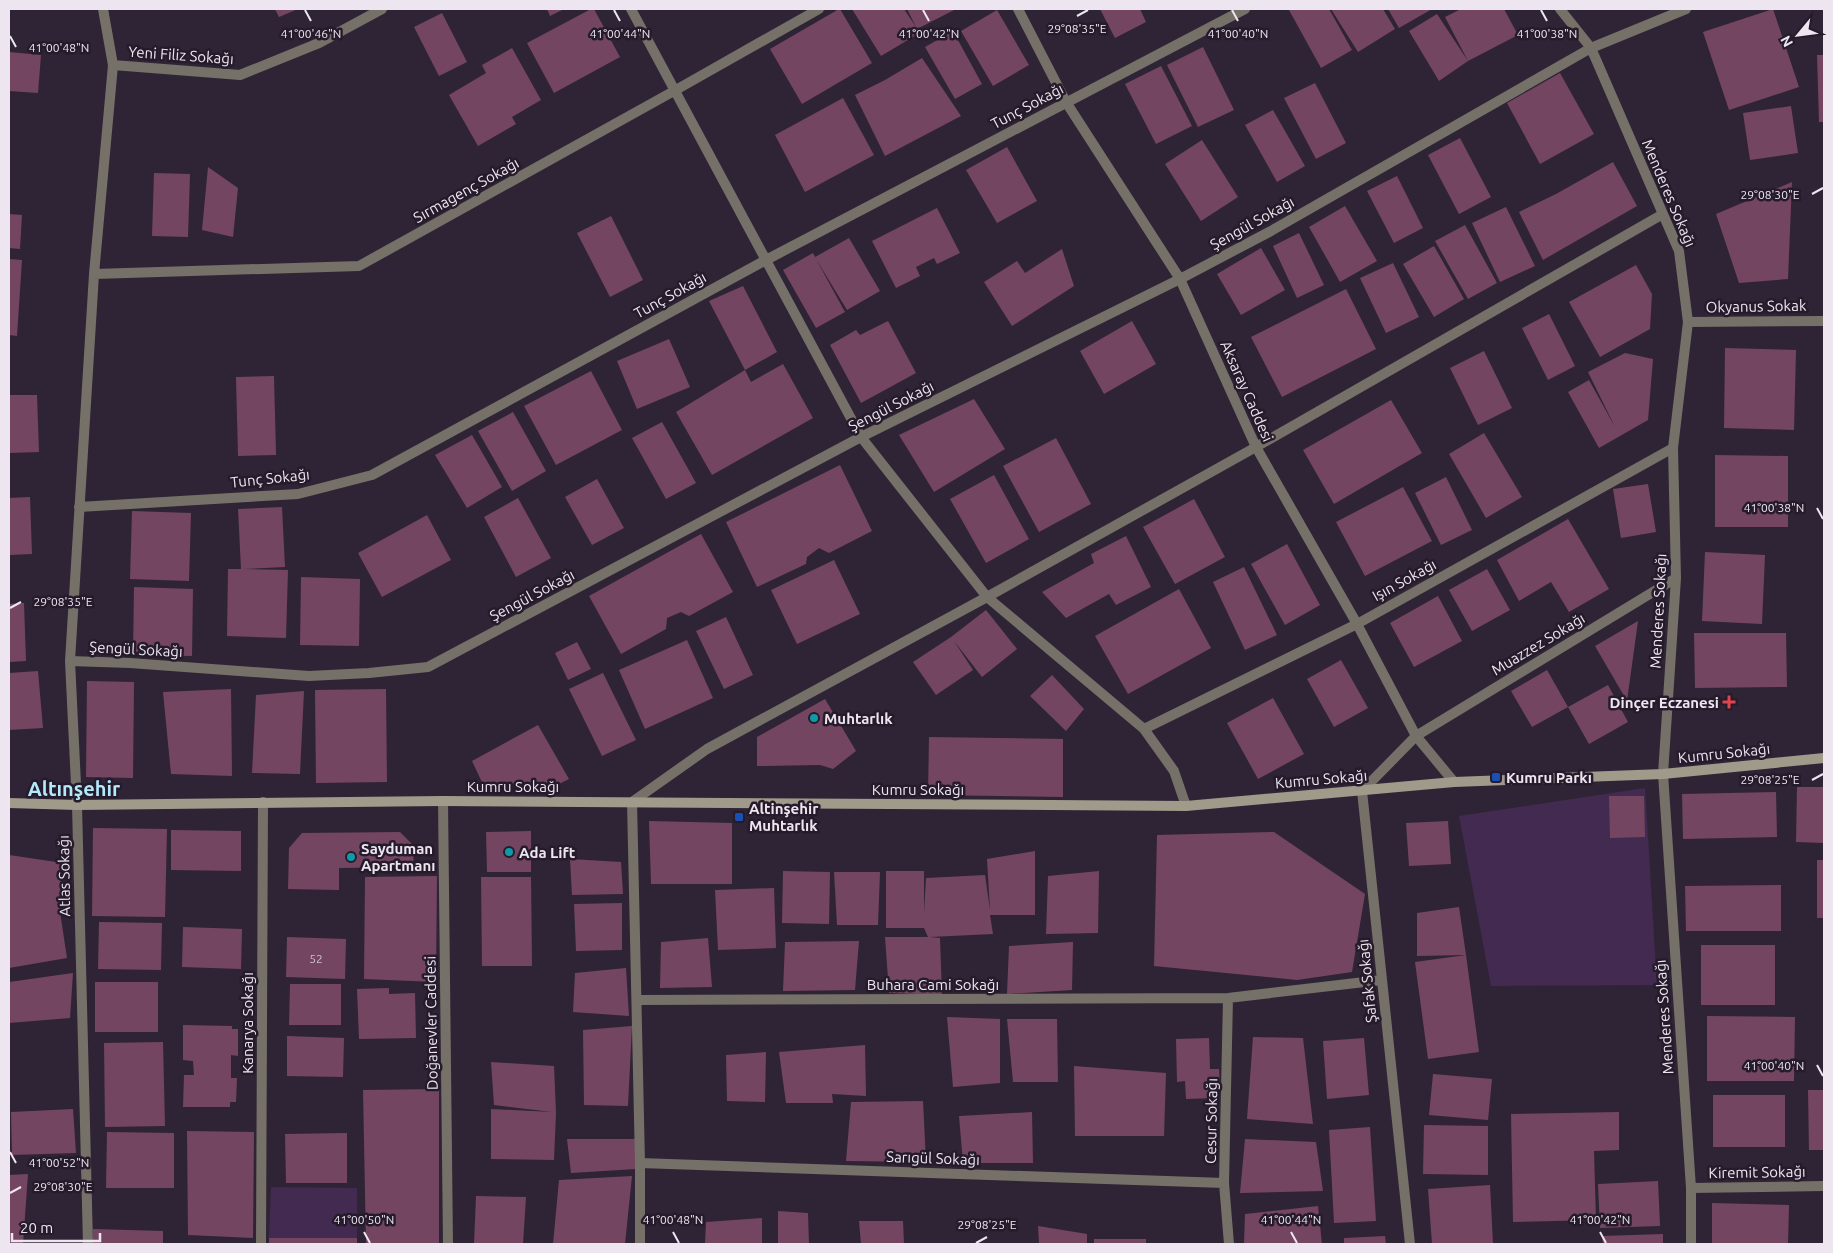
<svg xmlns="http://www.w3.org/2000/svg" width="1833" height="1253" font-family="Ubuntu,sans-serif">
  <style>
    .green { fill: #432a50 }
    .building { fill: #744560 }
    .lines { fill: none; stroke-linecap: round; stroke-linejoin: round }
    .street { stroke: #757168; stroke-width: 10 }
    .secondary { stroke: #a09a8b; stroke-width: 10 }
    .ticks { fill: none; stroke: #ede6f1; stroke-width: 2 }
    .health-dot { fill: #e0444e; stroke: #251b2b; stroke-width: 2 }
    .culture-dot { fill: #0f9aa8; stroke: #251b2b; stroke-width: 2 }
    .transit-dot { fill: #1a4fb4; stroke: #251b2b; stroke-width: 2 }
    .labels { text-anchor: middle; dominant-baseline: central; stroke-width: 5; stroke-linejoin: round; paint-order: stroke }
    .number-label { font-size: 12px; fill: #cfbecd }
    .street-label { font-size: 15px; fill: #ede6f1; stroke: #251b2b }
    .poi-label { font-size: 15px; font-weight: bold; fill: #ede6f1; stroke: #251b2b; text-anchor: start }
    .district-label { font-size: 20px; font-weight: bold; fill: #b3e9fa; stroke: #251b2b }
    .ticks-label { font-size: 12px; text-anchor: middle; fill: #ede6f1; stroke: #251b2b; stroke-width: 5; stroke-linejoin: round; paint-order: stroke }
  </style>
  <rect width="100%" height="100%" fill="#2f2435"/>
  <path class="green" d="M1645 788 1657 985 1491 986 1459 816Z
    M271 1187 357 1188V1238H269Z"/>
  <path class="building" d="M275 9H298L279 17Z
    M547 9H564L550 16Z
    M591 9H594L620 57 554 93 527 43Z
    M839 9H840L872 63 802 104 770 49Z
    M852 9H904L916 27 907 9H956L917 29 918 34 881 56Z
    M1100 9H1140L1146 22 1115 38Z
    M1291 9H1329L1352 50 1321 68 1289 10Z
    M1331 9H1383L1395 29 1358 52Z
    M1388 9H1432L1399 28Z
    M1461 9H1504L1518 35 1468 61 1439 81 1409 31 1437 14 1468 61 1445 17Z
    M1773 9 1799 87 1729 110 1703 32Z
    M997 10 1029 65 993 86 961 31Z
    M442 13 467 62 439 76 414 27Z
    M953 31 982 84 955 99 925 47Z
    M1203 47 1234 110 1198 127 1167 65Z
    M512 48 541 100 512 117 516 124 478 146 449 95 486 73 482 65Z
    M9 52 41 55 38 93 9 91Z
    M1817 55H1824V122H1819Z
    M922 58 961 116 885 156 855 95 885 80Z
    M1161 66 1192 126 1156 144 1125 84Z
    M1560 73 1594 134 1540 164 1507 103Z
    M1315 83 1346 143 1316 159 1284 98Z
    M843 98 874 155 805 192 775 135Z
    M1791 106 1798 153 1750 160 1743 113Z
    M1273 110 1305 166 1277 182 1245 125Z
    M1460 138 1491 197 1459 214 1428 155Z
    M1202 140 1238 197 1201 221 1165 164Z
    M1007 147 1037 201 997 223 966 170Z
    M1613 162 1637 206 1543 260 1519 212 1556 194Z
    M208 167 238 188 233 237 202 230Z
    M154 173 190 174 188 237 152 236Z
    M1397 176 1423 228 1394 243 1367 191Z
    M1792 182 1788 279 1739 283 1716 214Z
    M1345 206 1377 261 1340 282 1309 227Z
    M1506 207 1535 266 1500 282 1472 223Z
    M937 208 960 253 937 264 934 258 916 267 920 276 896 288 872 241Z
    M9 214 22 215 20 249 9 248Z
    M611 216 643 280 610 297 577 233Z
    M1465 225 1497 283 1468 299 1435 241Z
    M1299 233 1324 285 1297 298 1273 246Z
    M849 238 880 291 847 310 816 259 845 312 816 328 783 270 813 253 815 257Z
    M1434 246 1464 299 1434 317 1403 264Z
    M1261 248 1285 290 1241 315 1217 274Z
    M1062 249 1074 286 1012 326 984 282 1017 261 1025 273Z
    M9 259 22 260 17 336 9 335Z
    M1393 263 1419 317 1386 333 1360 278Z
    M1636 265 1652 294 1650 329 1600 357 1569 302Z
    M743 286 777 352 745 370 751 382 783 364 813 418 712 475 676 412 745 370 709 301Z
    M1346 289 1376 349 1282 397 1251 337Z
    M1549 314 1575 366 1548 380 1522 328Z
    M888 321 916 373 861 403 830 345 856 330 860 335Z
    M1132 321 1156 364 1104 394 1080 351Z
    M669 339 690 387 637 409 617 361Z
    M1725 348 1796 350 1794 430 1724 428Z
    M1484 351 1512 408 1478 425 1450 368Z
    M1625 353 1653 359 1648 420 1599 448 1568 392 1589 380 1615 427 1588 372Z
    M591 371 622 430 556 465 524 406Z
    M274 376 276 455 238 456 236 377Z
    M9 395H37L39 452 9 453Z
    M974 399 1005 449 934 492 899 435Z
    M1391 400 1422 453 1334 504 1303 450Z
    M513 412 546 471 512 491 478 431Z
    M662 422 696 483 666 499 632 438Z
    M1484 433 1522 497 1486 518 1449 454Z
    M472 435 502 487 467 508 435 455Z
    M1056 438 1091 504 1039 532 1003 466Z
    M1715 455 1788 456V527H1715Z
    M840 465 872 531 829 553 819 548 807 557 806 564 757 587 726 522Z
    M994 475 1029 539 986 563 950 499Z
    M1446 477 1472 530 1441 545 1415 493Z
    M597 479 624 528 592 545 565 497Z
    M1648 484 1656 532 1621 538 1613 489Z
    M1403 487 1432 541 1365 576 1336 522Z
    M30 497 32 554 9 555V498Z
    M518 498 551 558 516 577 484 517Z
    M1194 499 1225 557 1175 584 1143 527Z
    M282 507 285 567 243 569 288 570 286 638 227 636 228 569H241L238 509Z
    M132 511 191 513 189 581 130 579Z
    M427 515 451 560 382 597 358 553Z
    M1568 519 1609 589 1569 612 1551 582 1519 601 1497 560Z
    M701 534 733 592 689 616 681 612 667 618 666 629 621 654 589 596Z
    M1126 536 1151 587 1116 605 1109 594 1066 618 1042 592 1094 563 1091 554Z
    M1287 544 1320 605 1285 625 1251 564Z
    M1705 552 1765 555 1762 624 1702 621Z
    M834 560 860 614 797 644 771 590Z
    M1244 567 1277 635 1245 650 1213 582Z
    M1487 569 1510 610 1472 631 1449 590Z
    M301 577 360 579 359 646 300 645Z
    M134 587 193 589 192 656 133 655Z
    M1179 589 1211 648 1128 694 1095 636Z
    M1438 596 1462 641 1414 667 1390 623Z
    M24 603 26 661 9 662V604Z
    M986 610 1017 649 982 677 954 641 973 670 936 695 913 662 951 637Z
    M726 617 753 675 724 689 696 631Z
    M1638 621 1627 701 1595 646Z
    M1694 633H1786L1787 687 1695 688Z
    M687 640 713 698 645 729 619 670Z
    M577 642 591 669 568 680 555 653Z
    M1341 660 1368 708 1334 727 1307 679Z
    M1547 670 1568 707 1532 727 1511 691Z
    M38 671 43 728 9 730V673Z
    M603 673 636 740 602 756 569 689Z
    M1052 675 1084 709 1066 731 1030 696Z
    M87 681 134 682 133 778 86 777Z
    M1608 685 1628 722 1589 744 1568 707Z
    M231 689 232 776 171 774 163 692Z
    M386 689 387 782 316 783 315 690Z
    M304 691 300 774 252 773 256 695Z
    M1273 698 1304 754 1258 779 1227 723Z
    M825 699 856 751 833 769 820 765 757 766V737Z
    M538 725 569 779 557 785 554 780 539 786 536 781 518 789 515 783 503 789 501 785 487 793 472 761Z
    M929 737 1063 739V797L928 795Z
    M1797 787H1824V843L1796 842Z
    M1776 792 1777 837 1683 839 1682 794Z
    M1609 796H1644L1645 837 1610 838Z
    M649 821 732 823V884H651Z
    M1448 821 1451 864 1409 866 1406 823Z
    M93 828 167 829 165 917 92 916Z
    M171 830 241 831V871L171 870Z
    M531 831V872H487L486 832Z
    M400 832 414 846 413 867 339 868V890L288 889 289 848 302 833Z
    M1274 832 1365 894 1352 972 1297 980 1154 966 1157 835Z
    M1035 851V915H990L993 934 930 937 940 938 942 995 889 993 885 937H928L924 928H886V871H924V913L926 878 985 875 990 910 987 859Z
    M9 855 63 863 60 912 67 958 9 968Z
    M570 859 621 862 623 894 572 895Z
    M1817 860H1824V918H1817Z
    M783 871 830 872 829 924 782 923Z
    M1099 871 1098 933 1046 934 1048 876Z
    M834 872H880L878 925H837Z
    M437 876 436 982 364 979 365 877Z
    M481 877H531L532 966H482Z
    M1781 885V931H1686L1685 886Z
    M774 888 776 948 718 950 715 890Z
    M622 903V950L576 951 574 904Z
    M1459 907 1466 955 1479 1052 1428 1059 1415 962 1466 955 1417 956V913Z
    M99 922 162 923 161 970 98 969Z
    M183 927 242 929 241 969 182 967Z
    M287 937 346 939 345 979 286 977Z
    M708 938 712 987 660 988 661 942Z
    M859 941 855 990 783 991 785 942Z
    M1073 942 1072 990 1007 994 1009 946Z
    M1701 945H1775V1005H1701Z
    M626 968 629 1016 573 1012 575 973Z
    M73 973 70 1018 9 1023V982Z
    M95 982H158V1032H95Z
    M290 984H341V1025H289Z
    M389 988V994L415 993 416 1038 359 1039 357 989Z
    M1707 1016 1795 1017 1794 1081H1707Z
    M947 1017 1000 1019V1083L953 1087Z
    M1007 1019H1057L1058 1082H1013Z
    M183 1025 232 1026V1029H238V1056L231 1055V1078H237L236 1102H230V1107H183L184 1075H194L193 1061 183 1060Z
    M632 1026 628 1106 584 1105 583 1030Z
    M287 1036 344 1038 343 1077 287 1076Z
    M1253 1037 1303 1038 1313 1124 1247 1119Z
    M1209 1038 1210 1069H1219L1220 1086H1215V1098L1186 1099 1185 1081 1177 1082 1176 1039Z
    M1364 1038 1369 1095 1327 1099 1323 1041Z
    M163 1042 165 1126 105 1127 104 1043Z
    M865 1045 866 1096 832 1094 833 1103H786L779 1052Z
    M766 1052 765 1102 727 1101 726 1055Z
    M491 1062 554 1066 556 1113 554 1160 491 1159V1109L552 1112 494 1105Z
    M1074 1066 1166 1073 1164 1136H1075Z
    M1433 1074 1492 1079 1488 1120 1429 1115Z
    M439 1089V1244H366L363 1090Z
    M1808 1090H1824V1150H1809Z
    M1713 1095H1785V1147H1713Z
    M923 1101 926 1162 846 1161 851 1102Z
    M73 1109 76 1153 12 1155 11 1112Z
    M1032 1112 1033 1163H963L959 1116Z
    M1619 1112V1150L1594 1151 1596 1220 1513 1222 1511 1114Z
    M1424 1125 1488 1126V1175L1423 1174Z
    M1370 1127 1376 1221 1334 1223 1329 1130Z
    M187 1131 254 1132 253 1238 188 1235Z
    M107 1132 174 1133V1188H106Z
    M347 1133V1183H286L285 1134Z
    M567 1139H637L636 1169 571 1173Z
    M1245 1139 1316 1142 1323 1191 1240 1193Z
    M28 1174 23 1244H9V1175Z
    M632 1176 625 1244H553L559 1180Z
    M1658 1181 1660 1226 1600 1228 1598 1184Z
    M1490 1185 1493 1244H1432L1428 1189Z
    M476 1196 526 1197 523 1244H474Z
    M1712 1203 1789 1205 1788 1244H1712Z
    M1318 1206 1322 1244H1244L1245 1214Z
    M778 1211 808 1213 809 1244H778Z
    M762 1218V1244H705L706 1222Z
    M859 1221H903L904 1244H861Z
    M1038 1226 1087 1234V1244H1039Z
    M93 1229 163 1231V1244H93Z
    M1663 1234V1244H1603L1602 1236Z
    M1385 1236 1386 1244H1344V1238Z
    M269 1238H357V1244H269Z
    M1094 1239H1146V1244H1094Z"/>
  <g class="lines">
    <path class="street" d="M631 9 861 437 987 597 1144 729 1174 771 1186 806
      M1018 9 1066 102 1180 279 1256 447 1357 624 1416 736 1454 782
      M1560 9 1591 48 1679 251 1688 322 1673 448 1676 578 1663 774 1691 1188V1244
      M113 65 240 75 319 43 382 9
      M94 274 359 266 674 91 819 9
      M1688 322 1824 321
      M79 507 298 494 372 475 766 260 1245 9
      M70 661 130 663 309 676 369 673 428 667 861 437 1180 279 1271 231 1591 48 1686 9
      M1144 729 1357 624 1673 448
      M443 801 448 1244
      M1228 998 1224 1183 1229 1244
      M637 1000 1228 998 1382 980
      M640 1163 1224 1183
      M1691 1188 1824 1186
      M88 1244 77 805 70 661 94 274 113 65 103 9
      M261 1244 263 802
      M640 1244V1163L632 802 707 749 987 597 1256 447 1663 214
      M1410 1244 1362 791 1416 736 1676 578"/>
    <path class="secondary" d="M9 803 77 805 443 801 1186 806 1454 782 1663 774 1824 758"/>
  </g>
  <path class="ticks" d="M305 10 311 21M614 10 620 21M923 10 929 21M1232 10 1238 21M1541 10 1547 21M1077 16 1088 10M10 36 16 47M1812 194 1823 188M1817 508 1823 519M10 608 21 602M1812 780 1823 774M1817 1065 1823 1076M10 1152 16 1163M10 1193 21 1187M364 1232 370 1243M673 1232 679 1243M1291 1232 1297 1243M1600 1232 1606 1243M976 1243 987 1237"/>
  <path class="health-dot" d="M1726.5 694.5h5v5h5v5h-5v5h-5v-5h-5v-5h5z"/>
  <g class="culture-dot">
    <circle cx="814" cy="718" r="5"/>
    <circle cx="509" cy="852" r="5"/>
    <circle cx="351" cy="857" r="5"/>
  </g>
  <g class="transit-dot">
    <rect x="1491" y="772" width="10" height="10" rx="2.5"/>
    <rect x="734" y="812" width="10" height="10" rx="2.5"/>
  </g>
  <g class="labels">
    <g class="number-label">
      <text x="316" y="958">52</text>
    </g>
    <g class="street-label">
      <text transform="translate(181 55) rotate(4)">Yeni Filiz Sokağı</text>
      <text transform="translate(1027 106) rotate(-28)">Tunç Sokağı</text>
      <text transform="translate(466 190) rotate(-29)">Sırmagenç Sokağı</text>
      <text transform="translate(1669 193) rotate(67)">Menderes Sokağı</text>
      <text transform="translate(1252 223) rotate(-29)">Şengül Sokağı</text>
      <text transform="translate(670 295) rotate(-29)">Tunç Sokağı</text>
      <text transform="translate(1756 306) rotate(-1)">Okyanus Sokak</text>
      <text transform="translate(1247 391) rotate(66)">Aksaray Caddesi</text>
      <text transform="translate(891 406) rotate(-27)">Şengül Sokağı</text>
      <text transform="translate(270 478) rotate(-6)">Tunç Sokağı</text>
      <text transform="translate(1404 580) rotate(-29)">Işın Sokağı</text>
      <text transform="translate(532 595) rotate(-28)">Şengül Sokağı</text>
      <text transform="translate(1658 611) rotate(-87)">Menderes Sokağı</text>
      <text transform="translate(1538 644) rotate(-31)">Muazzez Sokağı</text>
      <text transform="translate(136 649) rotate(3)">Şengül Sokağı</text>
      <text transform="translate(1724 753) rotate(-6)">Kumru Sokağı</text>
      <text transform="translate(1321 779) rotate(-5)">Kumru Sokağı</text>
      <text x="513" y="786">Kumru Sokağı</text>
      <text x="918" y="789">Kumru Sokağı</text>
      <text transform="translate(64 876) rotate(-91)">Atlas Sokağı</text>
      <text transform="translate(1367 981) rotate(-96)">Şafak Sokağı</text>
      <text x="933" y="984">Buhara Cami Sokağı</text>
      <text transform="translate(1664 1017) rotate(-94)">Menderes Sokağı</text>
      <text transform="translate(247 1023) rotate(-90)">Kanarya Sokağı</text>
      <text transform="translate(431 1023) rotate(-91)">Doğanevler Caddesi</text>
      <text transform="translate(1211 1121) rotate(-89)">Cesur Sokağı</text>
      <text transform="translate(933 1158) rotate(2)">Sarıgül Sokağı</text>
      <text transform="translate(1757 1172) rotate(-1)">Kiremit Sokağı</text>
    </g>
    <g class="poi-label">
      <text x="1719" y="702" text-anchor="end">Dinçer Eczanesi</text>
      <text x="824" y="718">Muhtarlık</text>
      <text x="1506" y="777">Kumru Parkı</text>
      <text x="749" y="808">Altinşehir<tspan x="749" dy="17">Muhtarlık</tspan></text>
      <text x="361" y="848">Sayduman<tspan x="361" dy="17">Apartmanı</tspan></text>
      <text x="519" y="852">Ada Lift</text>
    </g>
    <g class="district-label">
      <text x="74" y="788">Altınşehir</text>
    </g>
  </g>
  <g class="ticks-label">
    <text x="1077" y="33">29°08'35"E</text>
    <text x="311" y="38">41°00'46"N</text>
    <text x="620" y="38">41°00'44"N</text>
    <text x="929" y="38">41°00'42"N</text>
    <text x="1238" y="38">41°00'40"N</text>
    <text x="1547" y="38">41°00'38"N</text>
    <text x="59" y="52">41°00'48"N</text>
    <text x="1770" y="199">29°08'30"E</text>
    <text x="1774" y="512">41°00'38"N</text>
    <text x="63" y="606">29°08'35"E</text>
    <text x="1770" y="784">29°08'25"E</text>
    <text x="1774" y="1070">41°00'40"N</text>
    <text x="59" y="1167">41°00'52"N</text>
    <text x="63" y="1191">29°08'30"E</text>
    <text x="364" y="1224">41°00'50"N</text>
    <text x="673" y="1224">41°00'48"N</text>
    <text x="1291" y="1224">41°00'44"N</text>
    <text x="1600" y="1224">41°00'42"N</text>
    <text x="987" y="1229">29°08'25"E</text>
  </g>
  <rect width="1833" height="1253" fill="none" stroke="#ede6f1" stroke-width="20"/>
  <g transform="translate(1798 35) rotate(241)" stroke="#251b2b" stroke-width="4" paint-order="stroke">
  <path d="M0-4L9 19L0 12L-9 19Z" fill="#ede6f1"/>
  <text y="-8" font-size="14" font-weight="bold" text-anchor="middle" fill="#ede6f1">N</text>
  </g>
  <path d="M12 1233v8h88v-8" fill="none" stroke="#ede6f1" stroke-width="2.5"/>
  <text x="20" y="1233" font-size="15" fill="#ede6f1" stroke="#251b2b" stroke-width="4" paint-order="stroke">20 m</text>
</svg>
